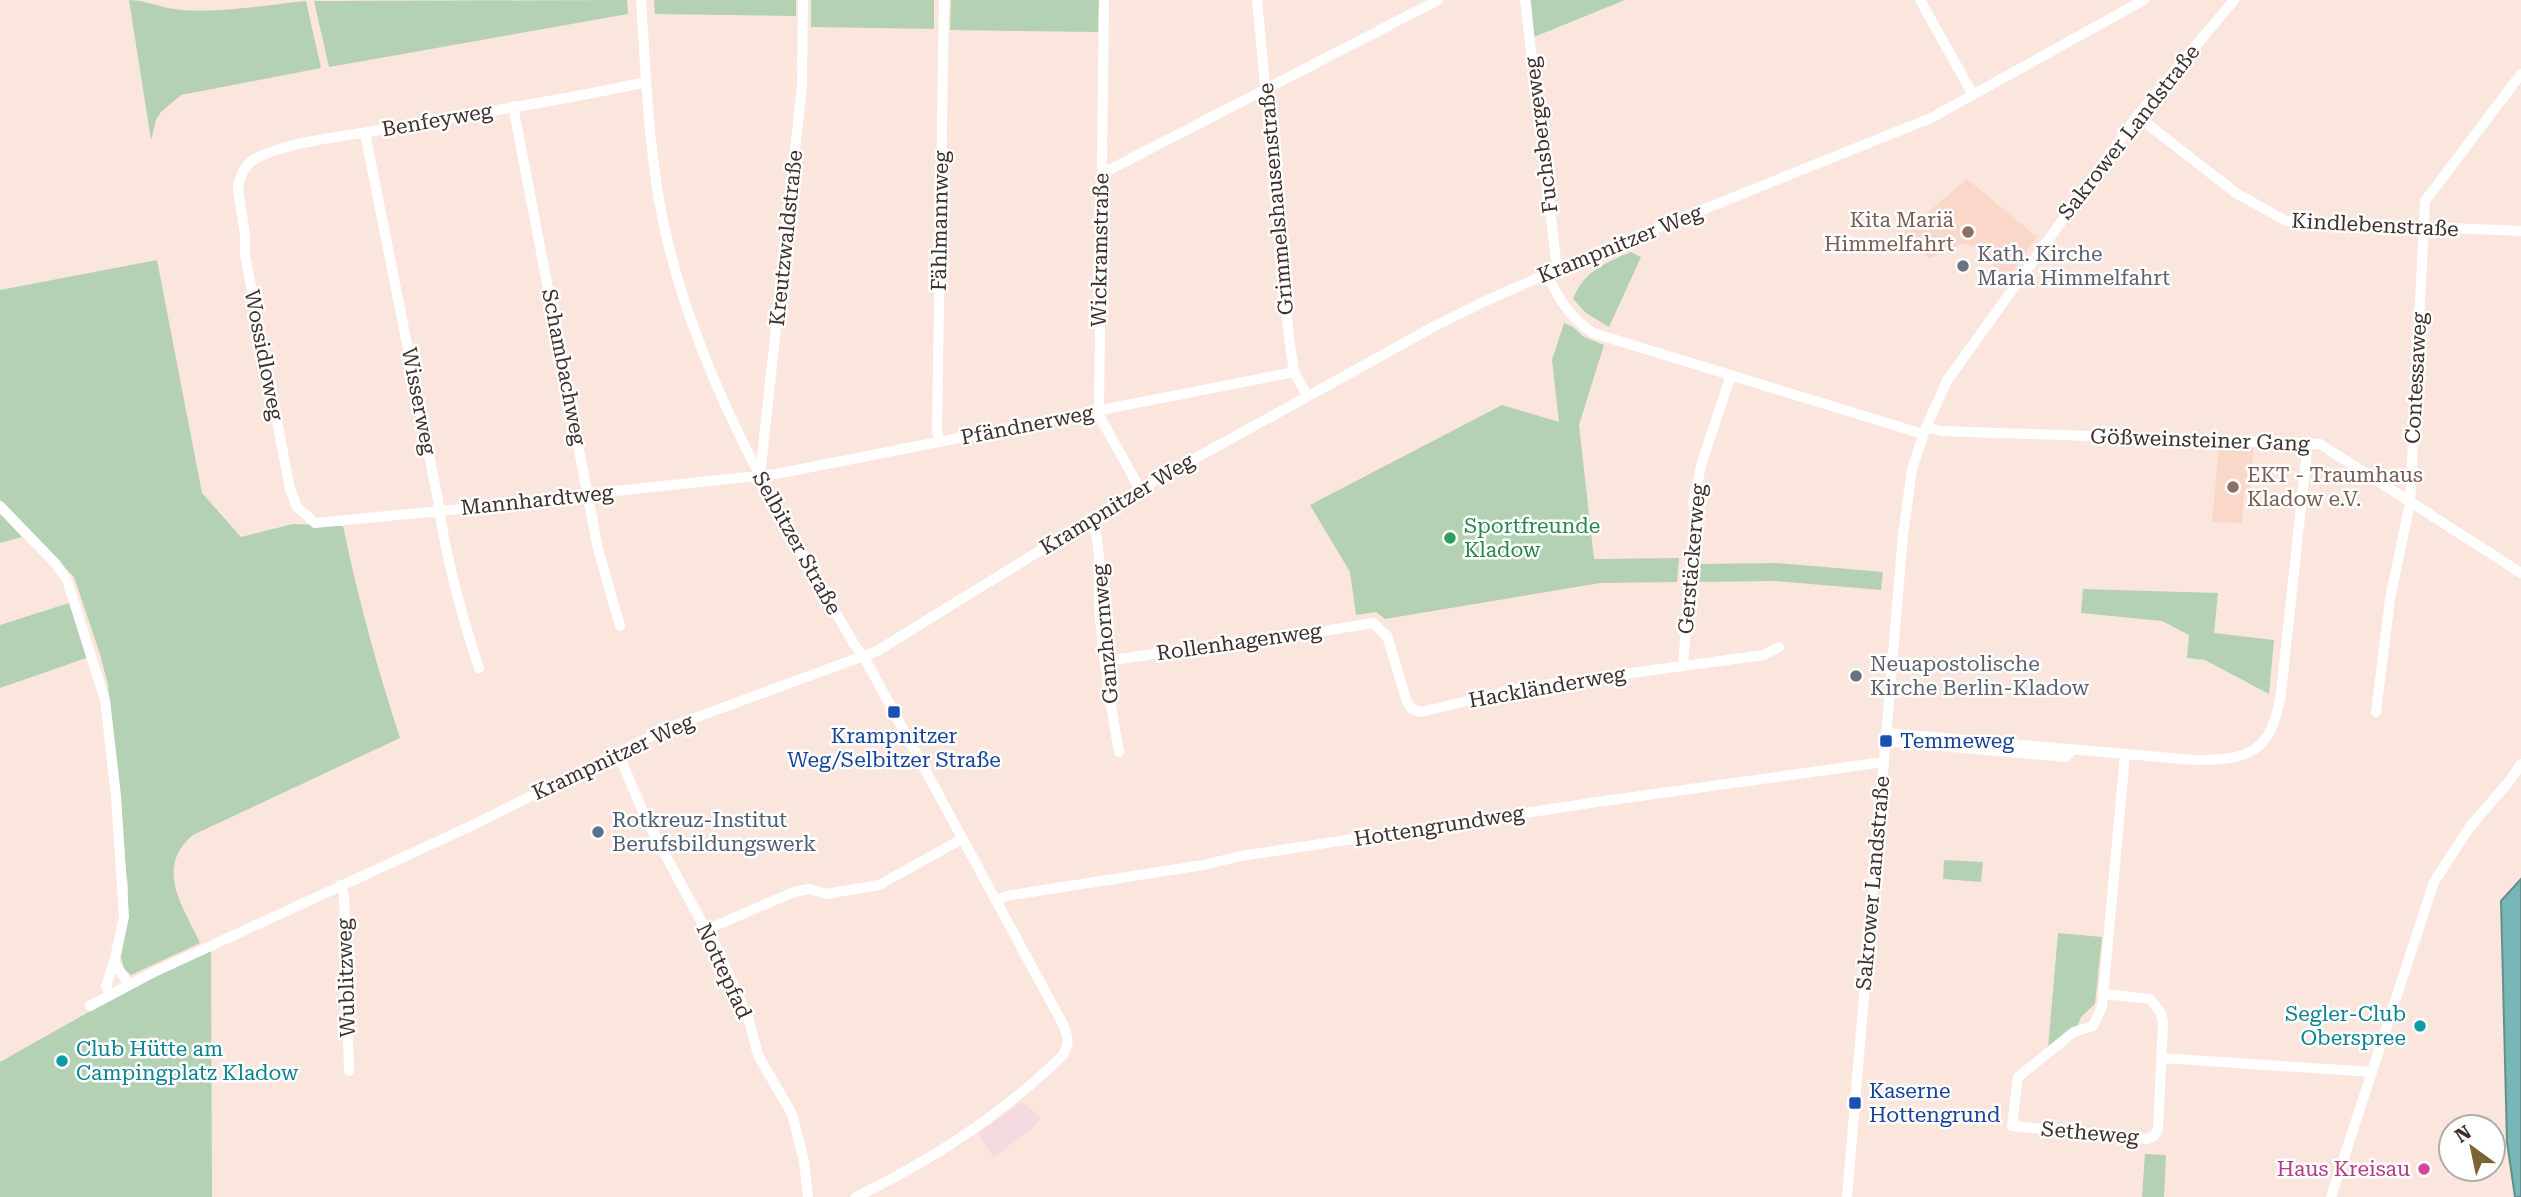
<svg xmlns="http://www.w3.org/2000/svg" width="2521" height="1197" font-family="'Roboto Serif',serif">
  <style>
    .industrial { fill: #f3d9e0 }
    .built { fill: #fad8c9 }
    .green { fill: #b5d1b3 }
    .water { fill: #78b7b7; stroke: #668e8c; stroke-width: 2 }
    .lines { fill: none; stroke-linecap: round; stroke-linejoin: round }
    .minor { stroke: #fff; stroke-width: 10 }
    .education-dot { fill: #8d6e63; stroke: #fff; stroke-width: 2.5 }
    .worship-dot { fill: #6b7280; stroke: #fff; stroke-width: 2.5 }
    .leisure-dot { fill: #2e9e5b; stroke: #fff; stroke-width: 2.5 }
    .transit-dot { fill: #1a4fb4; stroke: #fff; stroke-width: 2.5 }
    .service-dot { fill: #5c6f8a; stroke: #fff; stroke-width: 2.5 }
    .culture-dot { fill: #0f9aa8; stroke: #fff; stroke-width: 2.5 }
    .hotel-dot { fill: #d1479c; stroke: #fff; stroke-width: 2.5 }
    .labels { text-anchor: middle; dominant-baseline: central; stroke-width: 5; stroke-linejoin: round; paint-order: stroke }
    .street-label { font-size: 21px; fill: #3d2f29; stroke: #fff }
    .education-label { font-size: 21px; fill: #785e54; stroke: #fff; text-anchor: end }
    .worship-label { font-size: 21px; fill: #5b616d; stroke: #fff; text-anchor: start }
    .leisure-label { font-size: 21px; fill: #27864d; stroke: #fff; text-anchor: start }
    .transit-label { font-size: 21px; fill: #164399; stroke: #fff; text-anchor: start }
    .service-label { font-size: 21px; fill: #4e5e75; stroke: #fff; text-anchor: start }
    .culture-label { font-size: 21px; fill: #0d838f; stroke: #fff; text-anchor: end }
    .hotel-label { font-size: 21px; fill: #b23c85; stroke: #fff; text-anchor: end }
  </style>
  <rect width="100%" height="100%" fill="#fbe6dd"/>
  <path class="industrial" d="M1022 1102 1041 1118 1031 1129 994 1157 978 1134Z"/>
  <path class="built" d="M1967 179 2037 237 2007 280 1977 249 1968 244 1963 243 1930 258 1895 240Z
    M2219 445 2254 446 2249 493 2244 494 2242 523 2212 522Z"/>
  <path class="green" d="M129 0C147 0 163 9 182 10 222 13 265 5 306 1L321 68 181 95 161 112 156 120 151 140Z
    M627 0 628 14 329 67 314 1Z
    M654 0H796V16L655 14Z
    M811 0H934V29L811 27Z
    M951 0H1099L1098 32 950 30Z
    M1531 0H1625L1534 37Z
    M1631 252 1641 257 1609 327 1586 313 1573 299C1584 271 1605 263 1631 252Z
    M157 260 202 493 241 537 293 524 343 526C358 598 377 668 400 738L193 835C154 868 183 906 200 943L131 975 124 969 121 957 128 917V885L123 853 108 685 100 654 74 577 0 500V290Z
    M1564 323 1573 327 1584 337 1604 345 1579 425 1594 559 1679 558 1677 582 1600 583 1385 619 1376 612 1356 615 1350 572 1310 505 1502 405 1559 422 1552 360Z
    M0 514 22 537 0 543Z
    M1777 563 1883 572 1881 590 1775 581 1695 582 1697 564Z
    M2083 589 2218 593 2214 633 2274 640 2269 694 2205 660 2187 658 2189 635 2162 621 2081 613Z
    M72 602 92 656 0 688V625Z
    M1944 860 1983 862 1981 882 1943 879Z
    M2058 933 2102 937 2095 1004 2081 1017 2078 1025 2048 1048Z
    M211 950 212 1197H0V1062L142 982Z
    M2145 1154 2166 1155 2164 1197H2142Z"/>
  <path class="water" d="M2521 879V1197H2515L2507 1142 2501 901Z"/>
  <g class="lines">
    <path class="minor" d="M641 0C646 74 648 148 663 221 695 374 777 510 854 644L864 657 1064 1026C1068 1038 1070 1044 1063 1055 1004 1113 930 1161 856 1197
      M1104 0 1099 410 1100 417 1140 489
      M1257 0 1289 338 1294 372 1307 395
      M1525 0 1556 259 1560 268
      M1920 0 1973 95
      M646 82C556 102 464 115 374 131 337 138 288 141 255 159 244 166 239 177 238 190L245 234V255L290 489 297 507 315 523 575 498 587 494 776 474 1294 372
      M513 106 598 549 620 626
      M2137 116 2236 193 2286 221 2521 231
      M365 133 438 500C445 557 461 613 479 668
      M1102 170H1109L1438 0
      M1547 274C1558 298 1570 318 1593 333L1923 434
      M1926 427 1941 431 2320 444 2521 573
      M939 442 937 429 944 0
      M760 476 802 86 803 0
      M0 506 56 564 67 580 105 700 116 796 124 917 114 962 106 986 110 995
      M1091 518C1104 549 1097 585 1100 618 1104 663 1111 707 1119 752
      M1104 658 1120 659 1202 647 1249 643 1373 623 1387 636 1407 702 1412 709 1421 712 1520 688 1764 655 1779 647
      M1683 665 1691 564 1695 545 1696 518 1693 503 1702 462 1731 375
      M2376 712 2390 599 2410 503 2425 201 2521 74
      M1886 733 2194 760C2252 760 2271 752 2281 693L2308 442
      M1886 741 2066 757 2072 749
      M618 753 647 821 701 921 708 929 748 1017 758 1055 792 1114 804 1161 808 1197
      M340 885 344 895 349 1071
      M996 901 1006 896 1203 865 1241 856 1597 802 1884 762
      M708 929 794 892 810 889 826 894 879 885 962 839
      M114 962 129 985
      M2104 994 2150 999 2161 1013 2163 1023 2158 1129 2154 1136 2146 1139 2012 1126 2018 1077 2074 1032 2093 1026 2102 1007 2125 755
      M90 1006 152 973 473 825 670 727 877 651 1140 489 1435 326 1494 297 1617 244 1931 118 2144 0
      M2162 1058 2372 1072
      M1847 1197 1903 535 1912 469 1926 427 1947 381 2137 116 2234 0
      M2331 1197 2434 882 2469 828 2511 779 2521 764"/>
  </g>
  <g class="education-dot">
    <circle cx="1968" cy="232" r="7"/>
    <circle cx="2233" cy="487" r="7"/>
  </g>
  <g class="worship-dot">
    <circle cx="1963" cy="266" r="7"/>
    <circle cx="1856" cy="676" r="7"/>
  </g>
  <circle class="leisure-dot" cx="1450" cy="538" r="7"/>
  <g class="transit-dot">
    <rect x="887" y="705" width="14" height="14" rx="3.5"/>
    <rect x="1879" y="734" width="14" height="14" rx="3.5"/>
    <rect x="1848" y="1096" width="14" height="14" rx="3.5"/>
  </g>
  <circle class="service-dot" cx="598" cy="832" r="7"/>
  <g class="culture-dot">
    <circle cx="2420" cy="1026" r="7"/>
    <circle cx="62" cy="1061" r="7"/>
  </g>
  <circle class="hotel-dot" cx="2424" cy="1169" r="7"/>
  <g class="labels">
    <g class="street-label">
      <text transform="translate(437 120) rotate(-10)">Benfeyweg</text>
      <text transform="translate(2129 132) rotate(-52)">Sakrower Landstraße</text>
      <text transform="translate(1541 135) rotate(-97)">Fuchsbergeweg</text>
      <text transform="translate(1276 199) rotate(-95)">Grimmelshausenstraße</text>
      <text transform="translate(940 221) rotate(-89)">Fählmannweg</text>
      <text transform="translate(2375 225) rotate(3)">Kindlebenstraße</text>
      <text transform="translate(786 238) rotate(-84)">Kreutzwaldstraße</text>
      <text transform="translate(1620 244) rotate(-22)">Krampnitzer Weg</text>
      <text transform="translate(1100 250) rotate(-89)">Wickramstraße</text>
      <text transform="translate(264 355) rotate(79)">Wossidloweg</text>
      <text transform="translate(564 367) rotate(79)">Schambachweg</text>
      <text transform="translate(2416 378) rotate(-87)">Contessaweg</text>
      <text transform="translate(419 401) rotate(79)">Wisserweg</text>
      <text transform="translate(1027 425) rotate(-11)">Pfändnerweg</text>
      <text transform="translate(2200 440) rotate(2)">Gößweinsteiner Gang</text>
      <text transform="translate(537 500) rotate(-6)">Mannhardtweg</text>
      <text transform="translate(1117 504) rotate(-31)">Krampnitzer Weg</text>
      <text transform="translate(797 543) rotate(61)">Selbitzer Straße</text>
      <text transform="translate(1692 559) rotate(-85)">Gerstäckerweg</text>
      <text transform="translate(1105 634) rotate(-95)">Ganzhornweg</text>
      <text transform="translate(1239 642) rotate(-8)">Rollenhagenweg</text>
      <text transform="translate(1547 687) rotate(-10)">Hackländerweg</text>
      <text transform="translate(613 757) rotate(-25)">Krampnitzer Weg</text>
      <text transform="translate(1439 826) rotate(-9)">Hottengrundweg</text>
      <text transform="translate(1873 883) rotate(-85)">Sakrower Landstraße</text>
      <text transform="translate(724 971) rotate(65)">Nottepfad</text>
      <text transform="translate(346 978) rotate(-92)">Wublitzweg</text>
      <text transform="translate(2090 1133) rotate(5)">Setheweg</text>
    </g>
    <g class="education-label">
      <text x="1954" y="220">Kita Mariä<tspan x="1954" dy="24">Himmelfahrt</tspan></text>
      <text x="2247" y="475" text-anchor="start">EKT - Traumhaus<tspan x="2247" dy="24">Kladow e.V.</tspan></text>
    </g>
    <g class="worship-label">
      <text x="1977" y="254">Kath. Kirche<tspan x="1977" dy="24">Maria Himmelfahrt</tspan></text>
      <text x="1870" y="664">Neuapostolische<tspan x="1870" dy="24">Kirche Berlin-Kladow</tspan></text>
    </g>
    <g class="leisure-label">
      <text x="1464" y="526">Sportfreunde<tspan x="1464" dy="24">Kladow</tspan></text>
    </g>
    <g class="transit-label">
      <text x="894" y="736" text-anchor="middle">Krampnitzer<tspan x="894" dy="24">Weg/Selbitzer Straße</tspan></text>
      <text x="1900" y="741">Temmeweg</text>
      <text x="1869" y="1091">Kaserne<tspan x="1869" dy="24">Hottengrund</tspan></text>
    </g>
    <g class="service-label">
      <text x="612" y="820">Rotkreuz-Institut<tspan x="612" dy="24">Berufsbildungswerk</tspan></text>
    </g>
    <g class="culture-label">
      <text x="2406" y="1014">Segler-Club<tspan x="2406" dy="24">Oberspree</tspan></text>
      <text x="76" y="1049" text-anchor="start">Club Hütte am<tspan x="76" dy="24">Campingplatz Kladow</tspan></text>
    </g>
    <g class="hotel-label">
      <text x="2410" y="1169">Haus Kreisau</text>
    </g>
  </g>
  <g transform="translate(2472 1148) rotate(327)"><circle r="33" fill="#ffffff" stroke="#b1aca9" stroke-width="2"/>
  <path d="M0-5L12 26L0 18L-12 26Z" fill="#7a6434"/>
  <text y="-10" font-size="19" font-weight="bold" text-anchor="middle" fill="#3d2f29">N</text>
  </g>
</svg>
